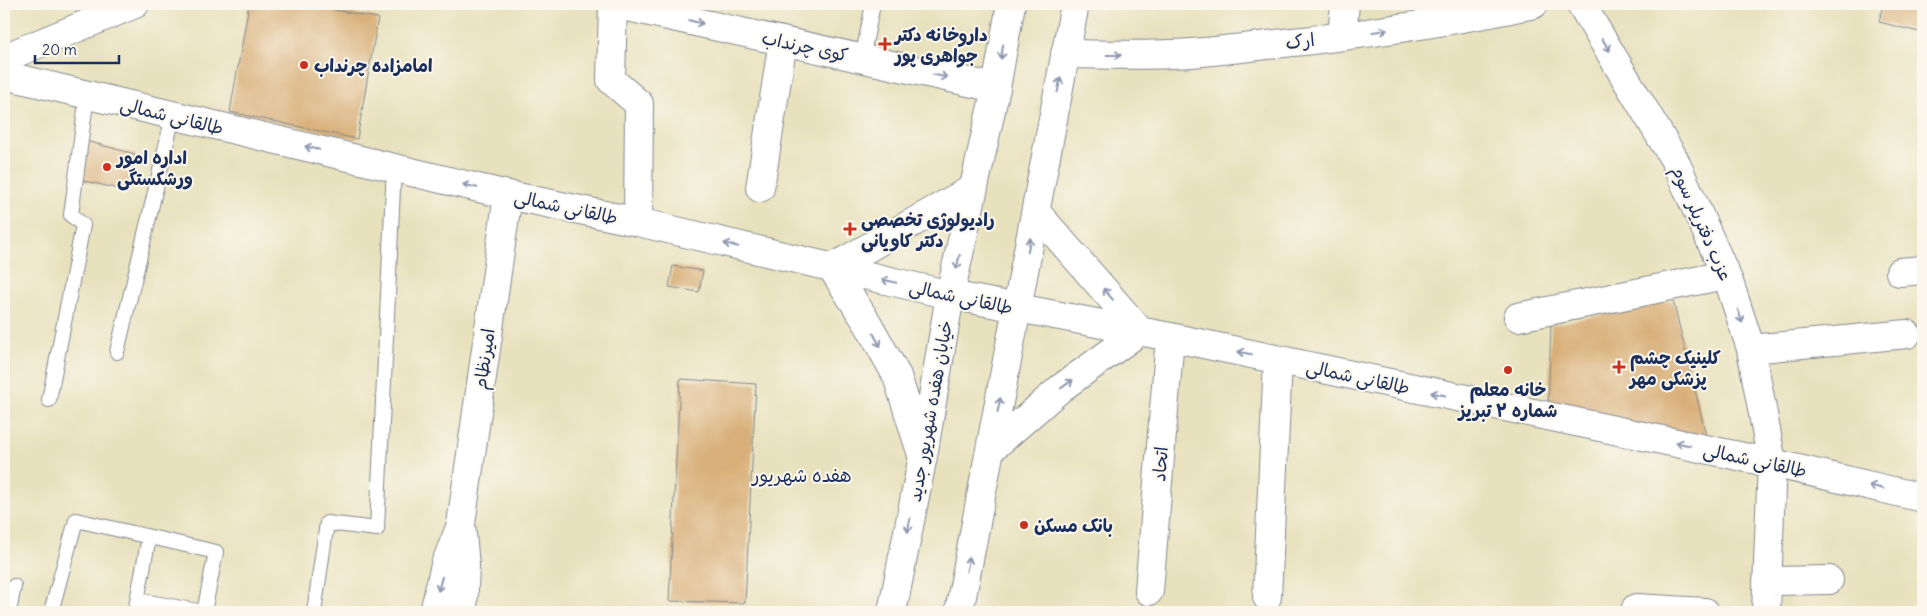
<svg xmlns="http://www.w3.org/2000/svg" width="1927" height="616" font-family="Delius,'Playpen Sans Arabic',sans-serif">
  <style>
    .building { fill: #d8af78 }
    .lines { fill: none; stroke-linecap: round; stroke-linejoin: round }
    .lane-casing { stroke: #82888e; stroke-width: 16 }
    .street-casing { stroke: #82888e; stroke-width: 30 }
    .secondary-casing { stroke: #82888e; stroke-width: 30 }
    .primary-casing { stroke: #82888e; stroke-width: 30 }
    .lane { stroke: #fff; stroke-width: 14 }
    .street { stroke: #fff; stroke-width: 28 }
    .secondary { stroke: #fff; stroke-width: 28 }
    .primary { stroke: #fff; stroke-width: 28 }
    .oneway { stroke: #8d97ae }
    .poi-dot { fill: #c8321e; stroke: #fbf7ec; stroke-width: 2 }
    .labels { text-anchor: middle; dominant-baseline: central; stroke-width: 4; stroke-linejoin: round; paint-order: stroke }
    .poi-label { font-size: 18px; font-weight: bold; fill: #1b2f5e; stroke: #fbf7ec; text-anchor: start }
    .street-label { font-size: 18px; fill: #1b2f5e; stroke: #fbf7ec }
    .neighbourhood-label { font-size: 19px; fill: #1b2f5e; stroke: #fbf7ec }
  </style>
  <rect width="100%" height="100%" fill="#fbf7ec"/>
  <filter id="ink" filterUnits="userSpaceOnUse"><feTurbulence type="fractalNoise" baseFrequency=".02" numOctaves="2"/><feDisplacementMap in="SourceGraphic" scale="10" xChannelSelector="R" yChannelSelector="G"/><feConvolveMatrix kernelMatrix="1 2 1 2 8 2 1 2 1" color-interpolation-filters="sRGB"/></filter>
  <filter id="wash" filterUnits="userSpaceOnUse"><feTurbulence type="fractalNoise" baseFrequency=".0096" numOctaves="4" result="noise"/><feDisplacementMap in="SourceGraphic" scale="20" xChannelSelector="R" yChannelSelector="G"/><feGaussianBlur stdDeviation="1.12" result="paint"/><feColorMatrix in="noise" values="0 0 0 0 0 0 0 0 0 0 0 0 0 0 0 0 0 1.4 0 .05"/><feComposite in="paint" operator="in"/></filter>
  <g filter="url(#wash)">
    <rect width="100%" height="100%" fill="#e8e1bd"/>
    <g id="blocks">
      <path class="building" d="M249 4H303L378 18 357 139 230 112Z
        M1883 4H1923V33L1879 22Z
        M86 141 135 154 128 191 80 180Z
        M673 266 703 271 699 292 669 287Z
        M1673 300 1708 443 1548 410 1551 325Z
        M680 379 756 384 745 603 669 601Z"/>
    </g>
  </g>
  <g filter="url(#ink)">
    <use href="#blocks" fill-opacity="0" stroke="#82888e" stroke-width="1"/>
    <g class="lines">
      <g class="lane-casing">
        <path id="lane" d="M862 59 873 4
          M117 352 173 116
          M49 400 83 225 71 215 87 95
          M138 600 203 612
          M9 612 14 586
          M51 612 76 520 216 552 204 612
          M135 612 149 537
          M314 612 327 523 377 529 394 167"/>
      </g>
      <g class="street-casing">
        <path id="street" d="M613 4 611 80 639 104 638 222
          M614 4 996 88
          M1581 4 1674 159 1729 282 1751 349 1772 463 1766 612
          M1342 36 1345 4
          M4 58 135 4
          M760 188 783 41
          M1900 272 1923 270
          M1518 317 1725 275
          M1751 349 1907 334
          M1767 581 1829 580
          M1149 591 1170 337
          M1267 597 1278 360
          M1636 608 1705 612"/>
      </g>
      <g class="secondary-casing">
        <path id="secondary" d="M1065 54C1107 55 1149 56 1191 53 1231 50 1272 44 1312 40 1386 31 1460 20 1534 4
          M434 612 445 565 459 530
          M463 612 465 565 461 524 508 195"/>
      </g>
      <g class="primary-casing">
        <path id="primary" d="M4 75 508 195 638 222 950 295 1170 337 1772 463 1923 498
          M990 450 1061 388 1140 331 1036 212
          M921 452 897 376 868 324 832 268 974 188
          M892 612 923 456 950 295 996 88 1011 4
          M959 612 1075 4"/>
      </g>
      <use href="#lane" class="lane"/>
      <use href="#street" class="street"/>
      <use href="#secondary" class="secondary"/>
      <use href="#primary" class="primary"/>
    </g>
    <defs><path id="oneway-shaft" d="M-6 0H5M1.5-3L5.5 0L1.5 3" fill="none" stroke-width="1.6" stroke-linecap="round" stroke-linejoin="round" transform="scale(1.25)"/></defs>
    <g class="oneway">
      <use href="#oneway-shaft" transform="translate(696 22) rotate(13)"/>
      <use href="#oneway-shaft" transform="translate(1380 31) rotate(-8)"/>
      <use href="#oneway-shaft" transform="translate(1606 45) rotate(58)"/>
      <use href="#oneway-shaft" transform="translate(1002 52) rotate(99)"/>
      <use href="#oneway-shaft" transform="translate(1114 55)"/>
      <use href="#oneway-shaft" transform="translate(940 76) rotate(12)"/>
      <use href="#oneway-shaft" transform="translate(1059 85) rotate(-79)"/>
      <use href="#oneway-shaft" transform="translate(312 148) rotate(-167)"/>
      <use href="#oneway-shaft" transform="translate(470 186) rotate(-166)"/>
      <use href="#oneway-shaft" transform="translate(731 245) rotate(-166)"/>
      <use href="#oneway-shaft" transform="translate(1029 245) rotate(-79)"/>
      <use href="#oneway-shaft" transform="translate(958 262) rotate(103)"/>
      <use href="#oneway-shaft" transform="translate(889 281) rotate(-167)"/>
      <use href="#oneway-shaft" transform="translate(1108 294) rotate(-131)"/>
      <use href="#oneway-shaft" transform="translate(1740 316) rotate(72)"/>
      <use href="#oneway-shaft" transform="translate(877 340) rotate(61)"/>
      <use href="#oneway-shaft" transform="translate(1245 353) rotate(-168)"/>
      <use href="#oneway-shaft" transform="translate(1067 384) rotate(-36)"/>
      <use href="#oneway-shaft" transform="translate(1438 394) rotate(-168)"/>
      <use href="#oneway-shaft" transform="translate(999 405) rotate(-79)"/>
      <use href="#oneway-shaft" transform="translate(1683 444) rotate(-168)"/>
      <use href="#oneway-shaft" transform="translate(1876 487) rotate(-167)"/>
      <use href="#oneway-shaft" transform="translate(909 525) rotate(101)"/>
      <use href="#oneway-shaft" transform="translate(968 564) rotate(-79)"/>
      <use href="#oneway-shaft" transform="translate(440 584) rotate(105)"/>
    </g>
  </g>
  <g class="poi-dot">
    <path d="M882.5 36.5h5v5h5v5h-5v5h-5v-5h-5v-5h5z"/>
    <circle cx="304" cy="65" r="5"/>
    <circle cx="107" cy="167" r="5"/>
    <path d="M847.5 221.5h5v5h5v5h-5v5h-5v-5h-5v-5h5z"/>
    <path d="M1616.5 359.5h5v5h5v5h-5v5h-5v-5h-5v-5h5z"/>
    <circle cx="1508" cy="370" r="5"/>
    <circle cx="1024" cy="525" r="5"/>
  </g>
  <g class="labels">
    <g class="poi-label">
      <text x="895" y="34">داروخانه دکتر<tspan x="895" dy="21">جواهری پور</tspan></text>
      <text x="314" y="65">امامزاده چرنداب</text>
      <text x="117" y="157">اداره امور<tspan x="117" dy="21">ورشکستگی</tspan></text>
      <text x="861" y="219">رادیولوژی تخصصی<tspan x="861" dy="21">دکتر کاویانی</tspan></text>
      <text x="1630" y="357">کلینیک چشم<tspan x="1630" dy="21">پزشکی مهر</tspan></text>
      <text x="1508" y="389" text-anchor="middle">خانه معلم<tspan x="1508" dy="21">شماره ۲ تبریز</tspan></text>
      <text x="1034" y="525">بانک مسکن</text>
    </g>
    <g class="street-label">
      <text transform="translate(1300 41) rotate(-7)">ارک</text>
      <text transform="translate(805 46) rotate(12)">کوی چرنداب</text>
      <text transform="translate(172 116) rotate(14)">طالقانی شمالی</text>
      <text transform="translate(566 207) rotate(12)">طالقانی شمالی</text>
      <text transform="translate(1702 223) rotate(66)">عزب دفتریلر سوم</text>
      <text transform="translate(961 297) rotate(12)">طالقانی شمالی</text>
      <text transform="translate(484 359) rotate(-82)">امیرنظام</text>
      <text transform="translate(1358 377) rotate(12)">طالقانی شمالی</text>
      <text transform="translate(930 411) rotate(-80)">خیابان هفده شهریور جدید</text>
      <text transform="translate(1755 460) rotate(12)">طالقانی شمالی</text>
      <text transform="translate(1160 464) rotate(-85)">اتحاد</text>
    </g>
    <g class="neighbourhood-label">
      <text x="802" y="475">هفده شهریور</text>
    </g>
  </g>
  <rect width="1927" height="616" fill="none" stroke="#fbf7ec" stroke-width="20"/>
  <path d="M35 55v8h84v-8" fill="none" stroke="#1b2f5e" stroke-width="2.5"/>
  <text x="42" y="55" font-size="15" fill="#1b2f5e" stroke="#fbf7ec" stroke-width="4" paint-order="stroke">20 m</text>
</svg>
